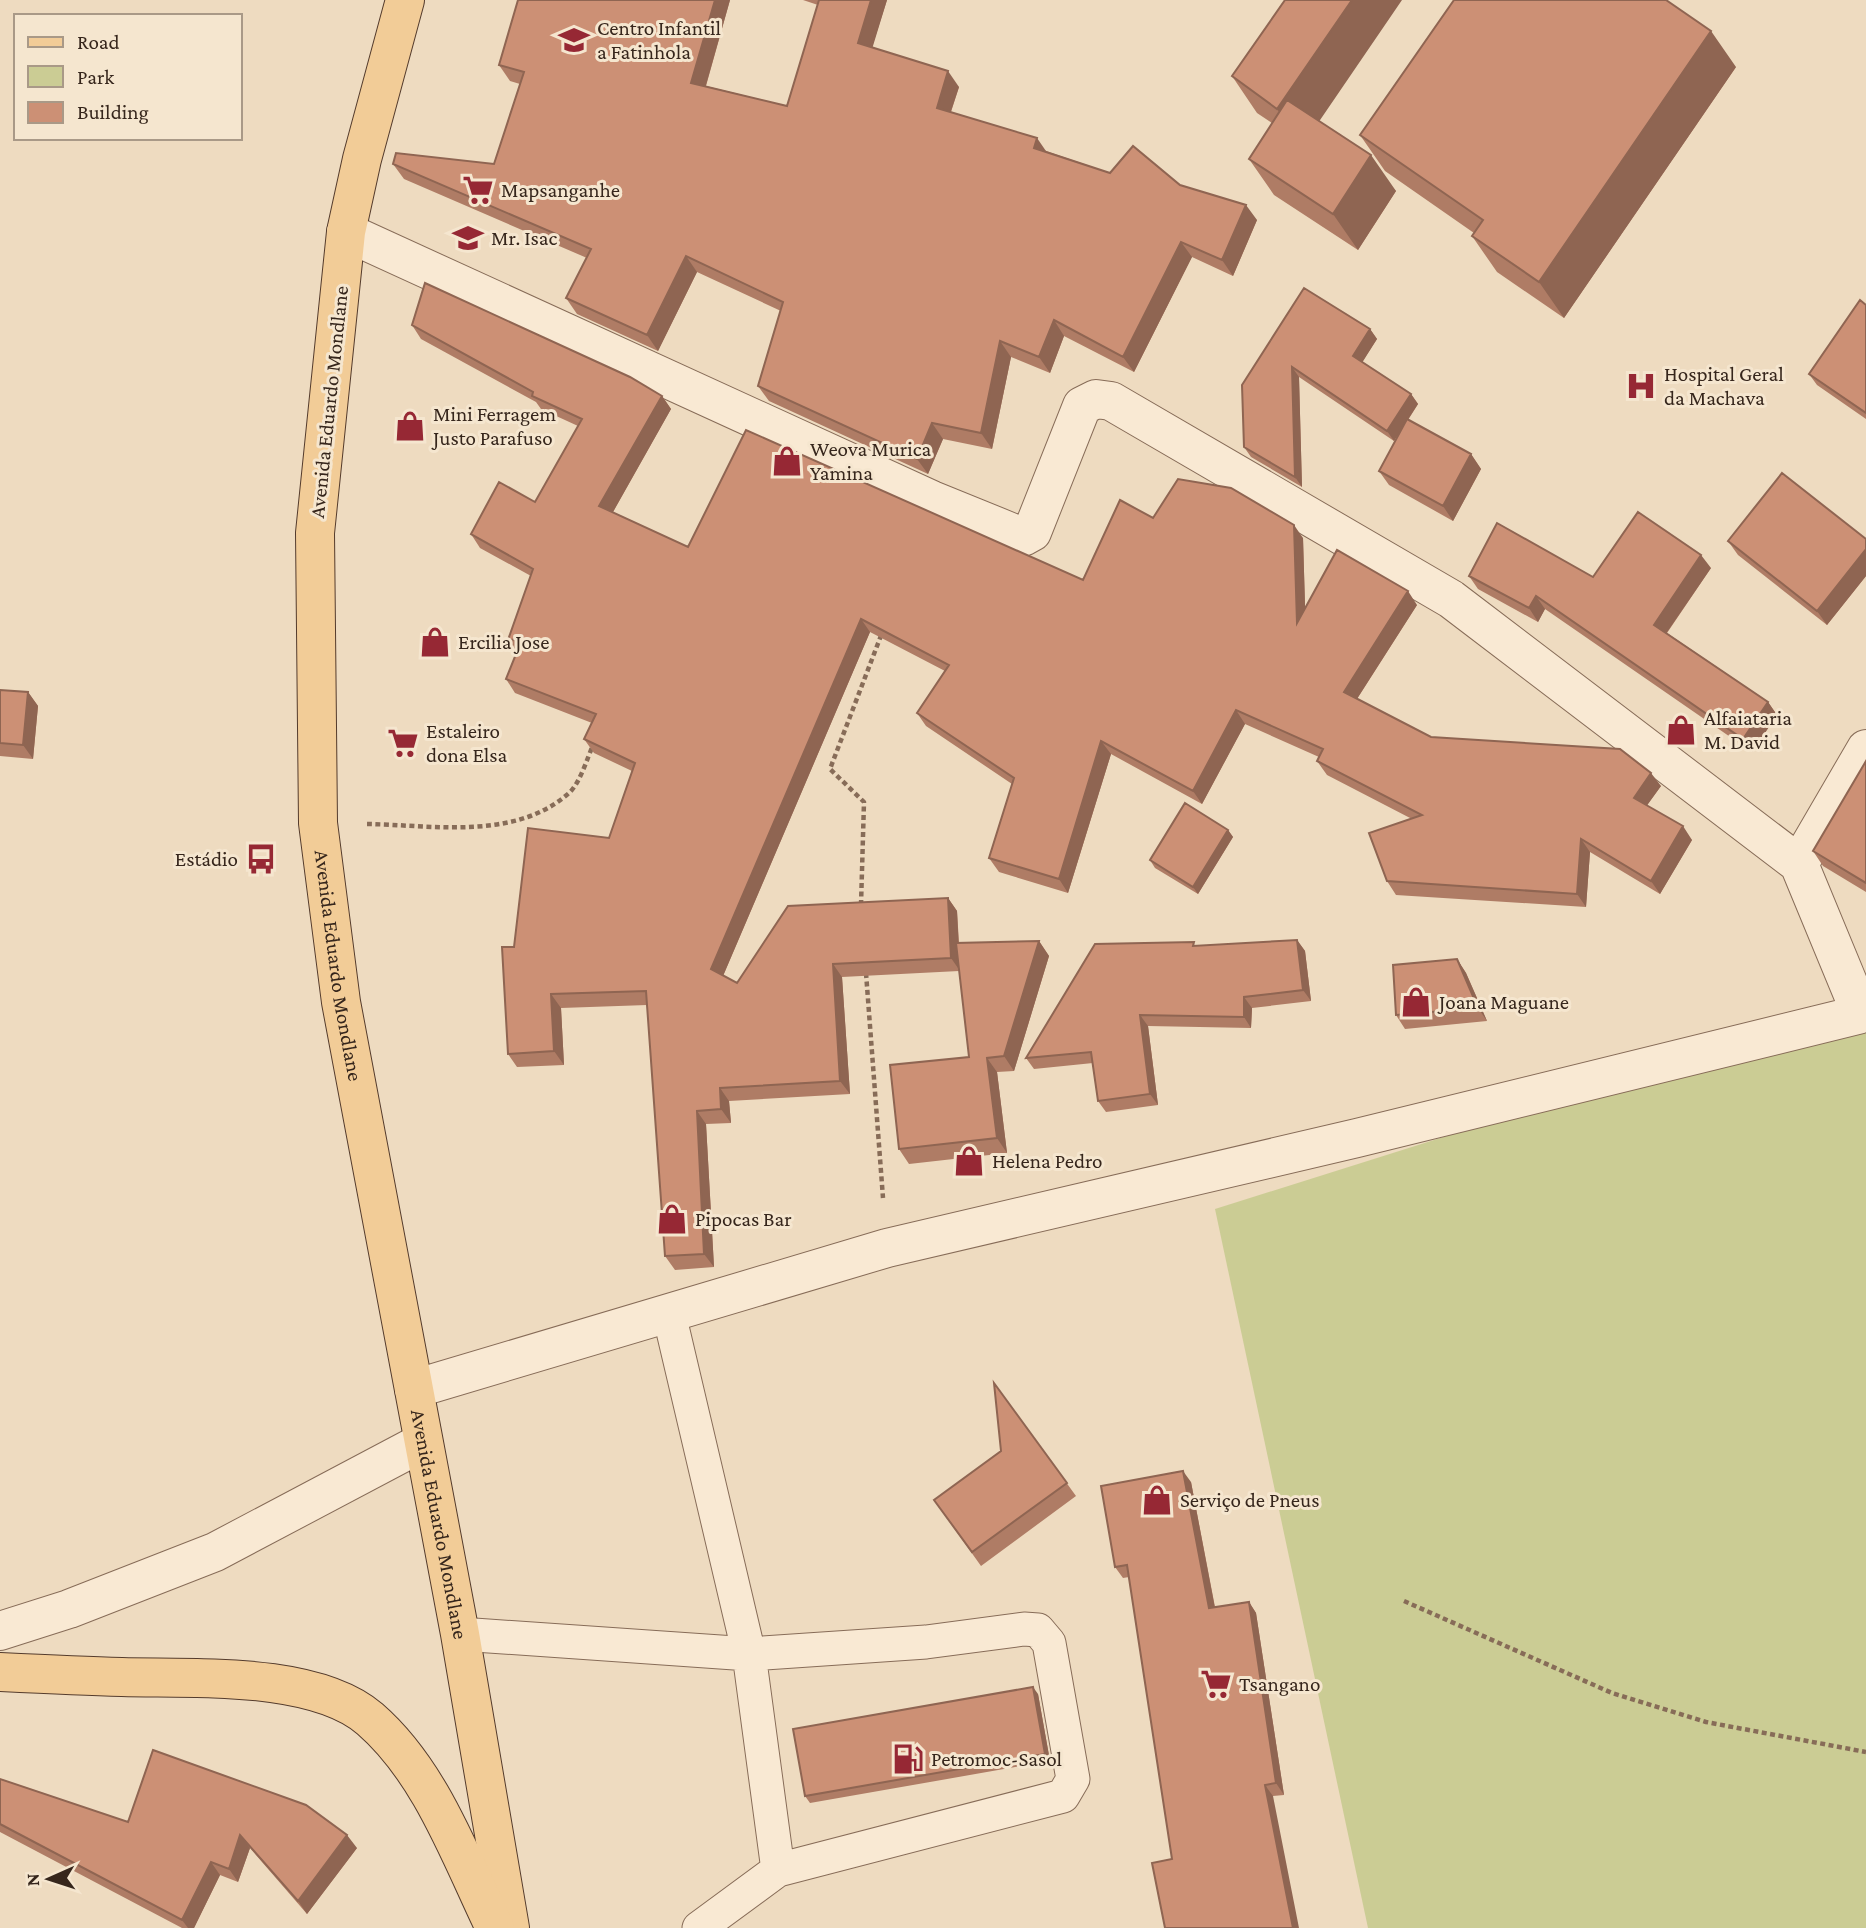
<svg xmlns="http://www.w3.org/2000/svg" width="1866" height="1928" font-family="'Crimson Pro',serif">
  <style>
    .green { fill: #cbcc94 }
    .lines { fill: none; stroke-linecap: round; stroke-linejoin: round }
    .service-casing { stroke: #876c58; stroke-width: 35 }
    .minor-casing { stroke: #876c58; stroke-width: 40 }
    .tertiary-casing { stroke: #876c58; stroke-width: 40 }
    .primary-casing { stroke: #543b2c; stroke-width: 40 }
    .path { stroke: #876c58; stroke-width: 4.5; stroke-dasharray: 5 3.5; stroke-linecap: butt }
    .service { stroke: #f9e9d3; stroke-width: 33 }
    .minor { stroke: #f9e9d3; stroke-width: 38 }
    .tertiary { stroke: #f9e9d3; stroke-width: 38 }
    .primary { stroke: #f2cc97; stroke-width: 38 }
    .wall { fill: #af7c65 }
    .shaded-wall { fill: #8f6552 }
    .building { fill: #cc9075; stroke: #8f6552; stroke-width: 2 }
    .labels { text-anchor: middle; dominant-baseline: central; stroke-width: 6; stroke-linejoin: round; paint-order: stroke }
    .poi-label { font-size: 21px; fill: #36261c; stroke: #f5e6cf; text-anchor: start }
    .street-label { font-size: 21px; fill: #36261c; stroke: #f5e6cf }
  </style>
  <rect width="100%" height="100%" fill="#eedbc0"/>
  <path class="green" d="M1866 1004V1928H1368L1215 1209Z"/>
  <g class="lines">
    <g class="service-casing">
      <path id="service" d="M669 1314 749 1654 778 1870
        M460 1634 749 1654 926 1642 1024 1629 1038 1630 1049 1643 1073 1779 1063 1796 778 1870 699 1928"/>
    </g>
    <g class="minor-casing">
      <path id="minor" d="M346 232 932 500 1023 537 1032 532 1082 406 1096 399 1111 401 1451 599 1799 864 1861 1014
        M1799 864 1866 749
        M414 1389 887 1248 1357 1138 1866 1013"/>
    </g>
    <g class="tertiary-casing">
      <path id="tertiary" d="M0 1631 69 1609 215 1552 423 1442"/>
    </g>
    <g class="primary-casing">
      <g id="primary">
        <path id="s1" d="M405 0 362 159 346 232 315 533 318 823 341 1002 460 1634 510 1928"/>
        <path d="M0 1672C41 1674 82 1676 122 1677 192 1679 314 1671 370 1719 431 1772 461 1858 495 1928"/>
      </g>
    </g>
    <path class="path" d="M367 824C433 825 515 841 569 793 580 783 587 759 593 745
      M861 905 864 802 830 769 882 633
      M866 973 883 1198
      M1404 1601 1612 1693 1706 1722 1866 1752"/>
    <use href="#service" class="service"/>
    <use href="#minor" class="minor"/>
    <use href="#tertiary" class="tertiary"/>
    <use href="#primary" class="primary"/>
  </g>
  <path class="wall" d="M518 0H730L706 86 787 106 818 5 803 0H887L872 47 959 87 951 112 1046 151 1110 173 1180 185 1257 220 1233 276 1192 257 1134 372 1064 336 1050 373 1011 357 992 449 943 439 928 474 769 401 758 386 781 311 697 272 658 351 577 314 566 298 587 258 404 179 393 164H494L520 84 510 81 499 65Z
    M1736 67 1564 318 1497 272 1472 236 1474 233 1385 171 1360 135Z
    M1232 76 1319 121 1396 191 1358 250 1274 195 1249 159 1272 123 1257 113Z
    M1866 305V419L1817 385 1809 374Z
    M412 325 662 396 671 409 613 512 688 547 1083 580 1153 518 1303 538 1305 607 1417 605 1357 699 1431 737 1661 786 1647 805 1692 840 1660 894 1590 852 1586 907 1396 895 1387 881 1412 819 1327 775 1317 761 1319 757 1245 724 1202 804 1111 754 1068 893 999 872 989 858 1012 784 926 726 917 713 945 671 870 632 723 976 737 983 948 898 957 911 959 943 1039 941 1049 956 1014 1071 997 1072 1007 1153 909 1164 899 1149 969 1057 959 971 842 977 850 1094 729 1101 731 1123 706 1124 714 1267 675 1270 665 1256 647 1005 561 1008 564 1065 517 1067 508 1054 514 947 609 838 632 771 594 753 584 739 592 723 515 693 506 679 517 652 508 640 531 576 480 548 471 534 535 502 578 426 541 409 536 402 421 339Z
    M1370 329 1377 339 1362 362 1411 394 1418 404 1408 420 1471 454 1481 469 1453 521 1389 485 1379 471 1399 433 1394 441 1299 377 1302 487 1251 457 1244 447 1242 385Z
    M1866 539V576L1827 625 1738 555 1728 541Z
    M1711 568 1667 633 1768 702 1777 715 1752 752 1545 609 1538 622 1478 589 1469 576 1593 577Z
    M0 690 28 692 38 706 33 759 0 756Z
    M1866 761V892L1823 866 1813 851Z
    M1228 830 1233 837 1198 894 1155 868 1150 860Z
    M1297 940 1305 951 1311 1001 1252 1008 1251 1028 1148 1026 1158 1105 1106 1112 1098 1101 1093 1063 1034 1069 1026 1058 1196 946Z
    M1457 959 1466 973 1487 1021 1405 1029 1396 1015Z
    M994 1383 1076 1496 981 1566 934 1500 1001 1451Z
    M1191 1482 1215 1607 1249 1602 1256 1613 1284 1795 1273 1796 1172 1859 1129 1577 1123 1578 1115 1567Z
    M1038 1694 1050 1761 810 1803 805 1796Z
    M0 1779 128 1822 357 1848 307 1914 250 1848 238 1882 220 1875 194 1928H182L0 1832Z"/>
  <path class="shaded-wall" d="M715 0H730L702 99 691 83Z
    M871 0H887L869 59 858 43Z
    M1352 0H1402L1303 145 1277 109Z
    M1711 31 1736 67 1564 318 1539 282Z
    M948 71 959 87 947 123 937 108Z
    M1037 138 1048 154 1034 148Z
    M1371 155 1396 191 1358 250 1333 214Z
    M1246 205 1257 220 1233 276 1222 260Z
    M1181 242 1192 257 1134 372 1123 357Z
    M686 256 697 272 658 351 647 335Z
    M1054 320 1064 336 1050 373 1039 357Z
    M1370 329 1377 339 1360 366 1353 356Z
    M1000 341 1011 357 992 449 981 433Z
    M1292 367 1299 377 1302 487 1295 477Z
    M1411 394 1418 404 1394 441 1387 431Z
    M662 396 671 409 609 519 599 506Z
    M932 423 943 439 928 474 917 459Z
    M1471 454 1481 469 1453 521 1443 506Z
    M1294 525 1303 538 1306 637 1297 623Z
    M1866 549V576L1827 625 1817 611Z
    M1701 555 1711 568 1663 638 1654 625Z
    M1408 591 1417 605 1353 705 1344 692Z
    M1536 596 1545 609 1538 622 1529 608Z
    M861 619 870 632 720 983 711 969Z
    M28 692 38 706 33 759 23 745Z
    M1768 702 1777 715 1752 752 1743 739Z
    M1236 710 1245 724 1202 804 1193 791Z
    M1101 741 1111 754 1068 893 1059 879Z
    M1651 773 1661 786 1643 811 1634 798Z
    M1683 826 1692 840 1660 894 1651 881Z
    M1228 830 1233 837 1198 894 1193 887Z
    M1581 839 1590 852 1586 907 1577 894Z
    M948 898 957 911 960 971 951 958Z
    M1297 940 1305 951 1311 1001 1303 990Z
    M1039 941 1049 956 1014 1071 1004 1056Z
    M1457 959 1466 973 1487 1021 1478 1008Z
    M833 964 842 977 850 1094 840 1081Z
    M551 994 561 1008 564 1065 554 1051Z
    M1244 997 1252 1008 1251 1028 1244 1017Z
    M1140 1015 1148 1026 1158 1105 1150 1094Z
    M987 1058 997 1072 1007 1153 997 1138Z
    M720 1088 729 1101 731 1123 721 1109Z
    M697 1111 706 1124 714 1267 704 1254Z
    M1183 1471 1191 1482 1217 1619 1209 1608Z
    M1249 1602 1256 1613 1284 1795 1276 1783Z
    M1033 1687 1038 1694 1050 1761 1045 1754Z
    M1265 1785 1273 1796 1299 1928H1293Z
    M240 1835 250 1848 238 1882 229 1869Z
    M347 1835 357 1848 307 1914 298 1901Z
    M211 1862 220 1875 194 1928H188L182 1920Z"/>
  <path class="building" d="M518 0H715L691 83 787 106 819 0H871L858 43 948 71 937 108 1037 138 1034 148 1110 173 1133 146 1180 185 1246 205 1222 260 1181 242 1123 357 1054 320 1039 357 1000 341 981 433 932 423 917 459 758 386 783 302 686 256 647 335 566 298 591 249 393 164 396 153 494 164 524 72 499 65Z
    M1285 0H1352L1277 109 1232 76Z
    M1454 0H1666L1711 31 1539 282 1472 236 1483 220 1360 135Z
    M1287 100 1371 155 1333 214 1249 159Z
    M425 283 630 377 662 396 599 506 688 547 746 430 1083 580 1120 500 1153 518 1178 479 1231 488 1294 525 1297 623 1337 550 1408 591 1344 692 1431 737 1620 749 1651 773 1634 798 1683 826 1651 881 1581 839 1577 894 1387 881 1369 833 1422 815 1317 761 1323 749 1236 710 1193 791 1101 741 1059 879 989 858 1014 778 917 713 949 665 861 619 711 969 737 983 788 906 948 898 951 958 833 964 840 1081 720 1088 721 1109 697 1111 704 1254 665 1256 646 991 551 994 554 1051 508 1054 502 947H514L528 828 609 838 635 763 584 739 596 714 506 679 522 639 508 640 533 569 471 534 499 482 535 502 582 419 532 396 533 392 412 325Z
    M1304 288 1370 329 1353 356 1411 394 1387 431 1292 367 1295 477 1244 447 1242 385Z
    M1860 300 1866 305V413L1809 374Z
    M1407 419 1471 454 1443 506 1379 471Z
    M1782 473 1866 539V549L1817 611 1728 541Z
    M1638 512 1701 555 1654 625 1768 702 1743 739 1536 596 1529 608 1469 576 1497 523 1593 577Z
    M0 690 28 692 23 745 0 743Z
    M1866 761V883L1813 851Z
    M1185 803 1228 830 1193 887 1150 860Z
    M1297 940 1303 990 1244 997V1017L1140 1015 1150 1094 1098 1101 1091 1052 1026 1058 1095 944 1194 942 1193 946Z
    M1039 941 1004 1056 987 1058 997 1138 899 1149 890 1065 969 1057 956 943Z
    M1457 959 1478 1008 1396 1015 1393 965Z
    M994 1383 1067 1483 972 1552 934 1500 1001 1451Z
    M1183 1471 1209 1608 1249 1602 1276 1783 1265 1785 1293 1928H1165L1152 1863 1172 1859 1127 1565 1115 1567 1101 1486Z
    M1033 1687 1045 1754 805 1796 793 1729Z
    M153 1750 306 1805 347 1835 298 1901 240 1835 229 1869 211 1862 182 1920 0 1824V1779L128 1822Z"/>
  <defs>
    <g id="school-bare" transform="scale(2.415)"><path d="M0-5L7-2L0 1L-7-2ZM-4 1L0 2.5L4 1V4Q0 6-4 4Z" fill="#962834" stroke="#f5e6cf" stroke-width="2.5" paint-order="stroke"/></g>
    <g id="supermarket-bare" transform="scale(2.415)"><path d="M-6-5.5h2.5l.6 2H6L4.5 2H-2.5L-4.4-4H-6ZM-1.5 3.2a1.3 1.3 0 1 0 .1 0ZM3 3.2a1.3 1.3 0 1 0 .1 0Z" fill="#962834" stroke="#f5e6cf" stroke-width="2.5" paint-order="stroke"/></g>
    <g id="hospital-bare" transform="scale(2.415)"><path d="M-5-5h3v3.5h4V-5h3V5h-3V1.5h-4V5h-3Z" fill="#962834" stroke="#f5e6cf" stroke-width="2.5" paint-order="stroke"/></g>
    <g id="shop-bare" transform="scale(2.415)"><path d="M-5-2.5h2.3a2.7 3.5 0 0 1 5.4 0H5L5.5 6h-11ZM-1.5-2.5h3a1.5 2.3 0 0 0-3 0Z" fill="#962834" stroke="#f5e6cf" stroke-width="2.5" paint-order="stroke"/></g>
    <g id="bus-bare" transform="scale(2.415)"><path d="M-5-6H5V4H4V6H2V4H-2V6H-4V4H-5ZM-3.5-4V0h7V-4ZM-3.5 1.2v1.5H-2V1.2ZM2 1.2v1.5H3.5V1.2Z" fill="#962834" stroke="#f5e6cf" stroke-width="2.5" paint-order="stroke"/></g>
    <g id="fuel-bare" transform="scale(2.415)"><path d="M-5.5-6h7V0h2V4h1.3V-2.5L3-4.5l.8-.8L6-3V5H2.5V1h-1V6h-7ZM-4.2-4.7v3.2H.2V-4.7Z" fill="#962834" stroke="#f5e6cf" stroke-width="2.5" paint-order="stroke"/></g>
  </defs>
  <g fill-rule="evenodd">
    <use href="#school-bare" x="574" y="40"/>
    <use href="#supermarket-bare" x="478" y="190"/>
    <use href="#school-bare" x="468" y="238"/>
    <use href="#hospital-bare" x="1641" y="386"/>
    <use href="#shop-bare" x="410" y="426"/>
    <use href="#shop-bare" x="787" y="461"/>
    <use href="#shop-bare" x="435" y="642"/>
    <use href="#shop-bare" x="1681" y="730"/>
    <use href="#supermarket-bare" x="403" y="743"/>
    <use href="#bus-bare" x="261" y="859"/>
    <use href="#shop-bare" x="1416" y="1002"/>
    <use href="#shop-bare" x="969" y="1161"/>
    <use href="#shop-bare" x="672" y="1219"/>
    <use href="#shop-bare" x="1157" y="1500"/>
    <use href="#supermarket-bare" x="1216" y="1684"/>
    <use href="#fuel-bare" x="908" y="1759"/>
  </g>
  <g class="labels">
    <g class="poi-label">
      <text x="597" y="28">Centro Infantil<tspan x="597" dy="24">a Fatinhola</tspan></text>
      <text x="501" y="190">Mapsanganhe</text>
      <text x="491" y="238">Mr. Isac</text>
      <text x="1664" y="374">Hospital Geral<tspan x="1664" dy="24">da Machava</tspan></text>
      <text x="433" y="414">Mini Ferragem<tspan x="433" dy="24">Justo Parafuso</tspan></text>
      <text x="810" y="449">Weova Murica<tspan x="810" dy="24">Yamina</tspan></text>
      <text x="458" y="642">Ercilia Jose</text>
      <text x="1704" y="718">Alfaiataria<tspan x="1704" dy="24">M. David</tspan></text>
      <text x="426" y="731">Estaleiro<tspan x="426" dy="24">dona Elsa</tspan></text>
      <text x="238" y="859" text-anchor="end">Estádio</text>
      <text x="1439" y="1002">Joana Maguane</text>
      <text x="992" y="1161">Helena Pedro</text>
      <text x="695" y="1219">Pipocas Bar</text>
      <text x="1180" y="1500">Serviço de Pneus</text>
      <text x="1239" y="1684">Tsangano</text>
      <text x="931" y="1759">Petromoc-Sasol</text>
    </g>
    <g class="street-label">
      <text transform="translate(329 402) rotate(-84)">Avenida Eduardo Mondlane</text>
      <text stroke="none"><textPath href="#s1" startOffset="976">Avenida Eduardo Mondlane</textPath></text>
      <text stroke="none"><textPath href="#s1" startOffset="1544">Avenida Eduardo Mondlane</textPath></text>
    </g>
  </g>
  <rect x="14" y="14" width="228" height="126" fill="#f5e6cf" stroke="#a99987" stroke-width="2"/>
  <rect x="28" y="37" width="35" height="10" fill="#f2cc97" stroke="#a99987" stroke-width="2"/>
  <text x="77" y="49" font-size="21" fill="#36261c">Road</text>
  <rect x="28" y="66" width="35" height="21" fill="#cbcc94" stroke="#a99987" stroke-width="2"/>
  <text x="77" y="84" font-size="21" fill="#36261c">Park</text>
  <rect x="28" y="102" width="35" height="21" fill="#cc9075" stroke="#a99987" stroke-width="2"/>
  <text x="77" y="119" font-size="21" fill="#36261c">Building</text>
  <g transform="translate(49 1879) rotate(267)" stroke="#f5e6cf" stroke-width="5" paint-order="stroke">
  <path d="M0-5L12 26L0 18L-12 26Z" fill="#36261c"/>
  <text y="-10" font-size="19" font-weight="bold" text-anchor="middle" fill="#36261c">N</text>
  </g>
</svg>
